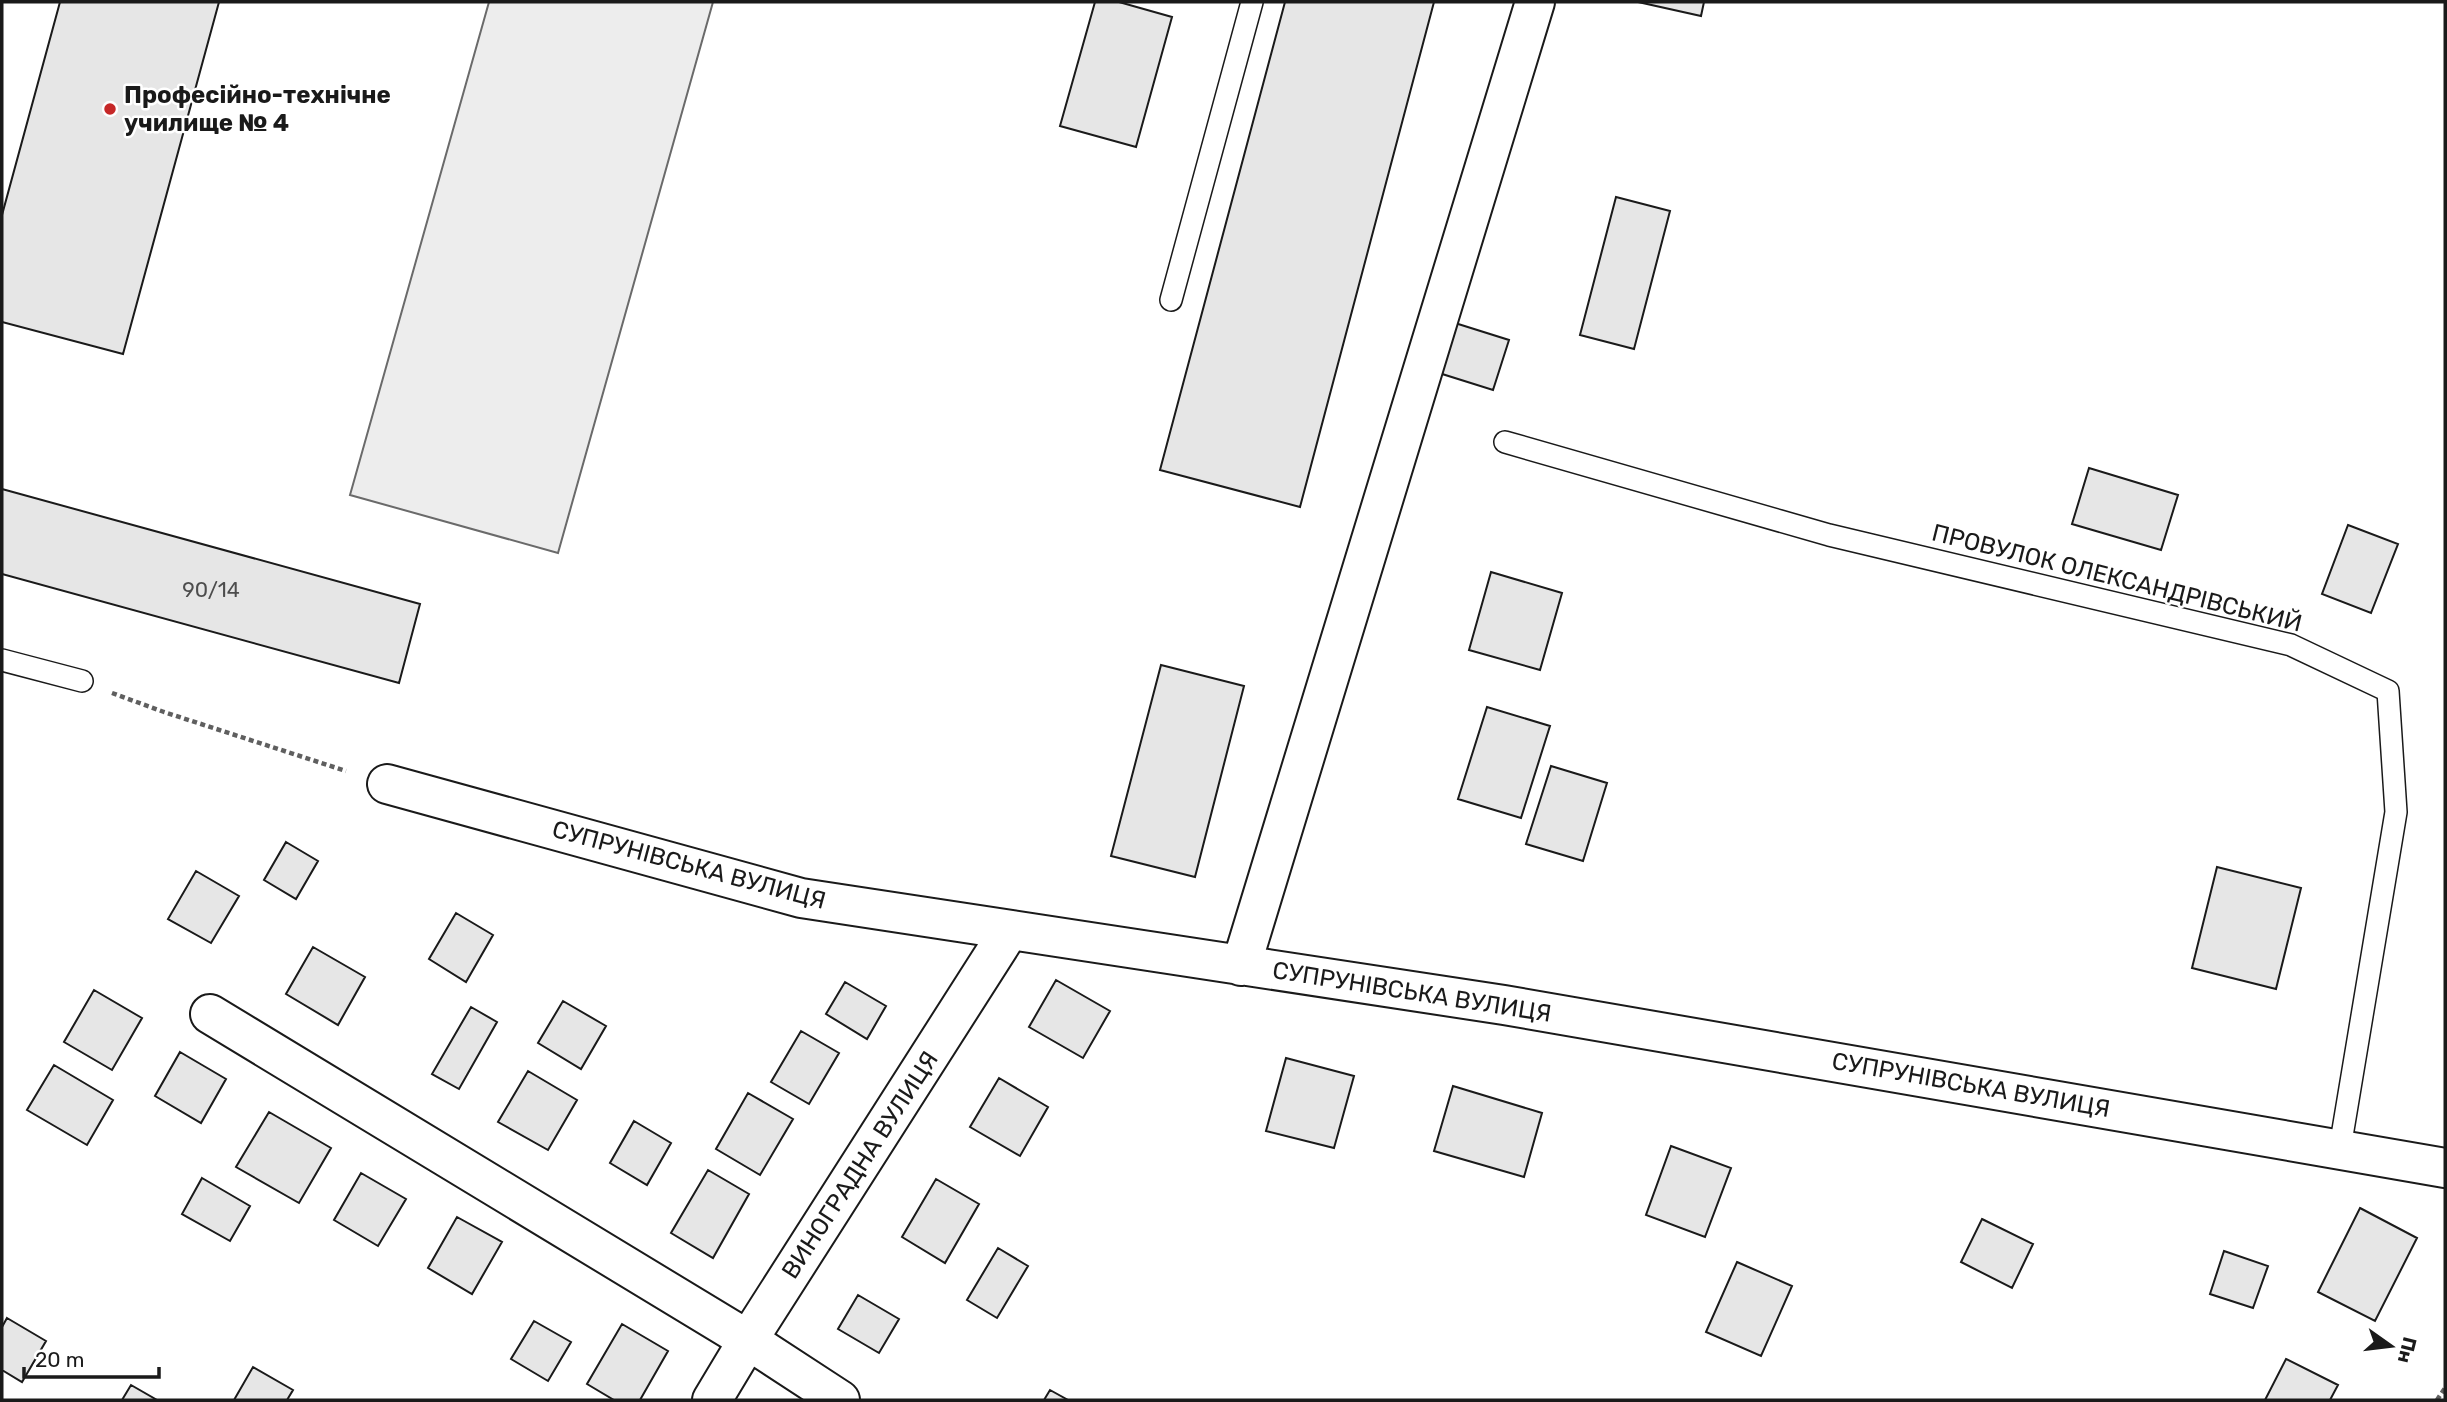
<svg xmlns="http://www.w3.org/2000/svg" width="2447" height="1402" font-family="Rubik,sans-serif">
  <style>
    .built { fill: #ededed; stroke: #6a6a6a; stroke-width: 2 }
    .building { fill: #e6e6e6; stroke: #1a1a1a; stroke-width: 2 }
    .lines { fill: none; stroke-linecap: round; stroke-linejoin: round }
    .lane-casing { stroke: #1a1a1a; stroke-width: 24 }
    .street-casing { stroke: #1a1a1a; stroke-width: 42 }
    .path { stroke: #5f5f5f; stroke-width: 4.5; stroke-dasharray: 5 3.5; stroke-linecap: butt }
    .lane { stroke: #fff; stroke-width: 21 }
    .street { stroke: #fff; stroke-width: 38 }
    .poi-dot { fill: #c62828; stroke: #fff; stroke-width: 2.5 }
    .labels { text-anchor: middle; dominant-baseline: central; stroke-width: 5; stroke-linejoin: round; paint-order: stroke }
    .number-label { font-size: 21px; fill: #4d4d4d }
    .poi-label { font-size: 24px; font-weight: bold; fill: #1a1a1a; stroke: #fff; text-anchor: start }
    .street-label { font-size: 24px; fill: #1a1a1a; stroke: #fff }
  </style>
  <rect width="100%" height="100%" fill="#fff"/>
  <path class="built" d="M489 2H713L558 553 350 495Z"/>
  <path class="building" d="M60 2H219L123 354 2 322V215Z
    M1095 2H1119L1172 17 1136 147 1060 126Z
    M1285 2H1434L1300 507 1160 470Z
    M1638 2H1704L1701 16Z
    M1616 197 1670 211 1634 349 1580 335Z
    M1455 323 1509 340 1493 390 1439 373Z
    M2089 468 2178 495 2161 550 2072 524Z
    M2 489 420 604 399 683 2 574Z
    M2348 525 2398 544 2371 613 2322 594Z
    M1491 572 1562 593 1540 670 1469 650Z
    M1161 665 1244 686 1195 877 1111 856Z
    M1487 707 1550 726 1521 818 1458 799Z
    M1551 766 1607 783 1583 861 1526 844Z
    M286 842 318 861 296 899 264 880Z
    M2217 867 2301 888 2276 989 2192 968Z
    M196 871 239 896 211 943 168 919Z
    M456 913 493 935 466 982 429 959Z
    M313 947 365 977 338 1025 286 994Z
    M1056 980 1110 1011 1083 1058 1029 1027Z
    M845 982 886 1006 867 1039 826 1014Z
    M94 990 142 1018 112 1070 64 1042Z
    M563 1001 606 1026 581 1069 538 1043Z
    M471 1007 497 1022 459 1089 432 1074Z
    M801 1031 839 1053 809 1104 771 1082Z
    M180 1052 226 1079 201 1123 155 1096Z
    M1286 1058 1354 1076 1334 1148 1266 1131Z
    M54 1065 113 1100 87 1145 27 1110Z
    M528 1071 577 1100 548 1150 498 1122Z
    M999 1078 1048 1107 1020 1156 970 1127Z
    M1453 1086 1542 1113 1524 1177 1434 1151Z
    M748 1093 793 1119 760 1175 716 1149Z
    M269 1112 331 1148 299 1203 236 1167Z
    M634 1121 671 1143 647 1185 610 1163Z
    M1671 1146 1731 1168 1705 1237 1646 1215Z
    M708 1170 749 1194 713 1258 671 1233Z
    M361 1173 406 1199 378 1246 334 1220Z
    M202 1178 250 1206 230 1241 182 1214Z
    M936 1179 979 1204 945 1263 902 1237Z
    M2360 1208 2417 1238 2375 1321 2318 1292Z
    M457 1217 502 1242 472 1294 428 1268Z
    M1982 1219 2033 1244 2012 1288 1961 1262Z
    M998 1248 1028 1266 997 1318 967 1300Z
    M2224 1251 2268 1266 2253 1308 2210 1294Z
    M1737 1262 1792 1286 1761 1356 1706 1332Z
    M858 1295 899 1319 879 1353 838 1329Z
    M7 1318 46 1341 22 1382 2 1370V1327Z
    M534 1321 571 1342 548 1381 511 1359Z
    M622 1324 668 1351 640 1400H614L587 1384Z
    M2286 1359 2338 1385 2330 1400H2265Z
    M253 1367 293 1390 287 1400H234Z
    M131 1385 157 1400H122Z
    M1050 1390 1068 1400H1044Z"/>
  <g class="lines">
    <g class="lane-casing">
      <path id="lane" d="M1171 300 1252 2
        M1505 442 1829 535 2291 645 2388 691 2396 812 2340 1148
        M2 660 82 681"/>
    </g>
    <g class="street-casing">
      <path id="street" d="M387 784 801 898 1504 1005 2445 1168
        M1241 966 1535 2
        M210 1014 748 1340 840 1400
        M712 1400 748 1340 1009 931"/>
    </g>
    <path class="path" d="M112 693 164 712 346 771
      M2437 1400 2445 1388"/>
    <use href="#lane" class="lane"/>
    <use href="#street" class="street"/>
  </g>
  <circle class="poi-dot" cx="110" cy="109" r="7"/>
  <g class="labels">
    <g class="number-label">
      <text x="211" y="589">90/14</text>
    </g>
    <g class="poi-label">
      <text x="124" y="95">Професійно-технічне<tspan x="124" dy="28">училище № 4</tspan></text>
    </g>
    <g class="street-label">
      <text transform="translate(2117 578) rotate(14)">ПРОВУЛОК ОЛЕКСАНДРІВСЬКИЙ</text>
      <text transform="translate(689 865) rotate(15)">СУПРУНІВСЬКА ВУЛИЦЯ</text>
      <text transform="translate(1412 992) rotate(9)">СУПРУНІВСЬКА ВУЛИЦЯ</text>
      <text transform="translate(1971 1085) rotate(10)">СУПРУНІВСЬКА ВУЛИЦЯ</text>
      <text transform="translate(860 1165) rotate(-57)">ВИНОГРАДНА ВУЛИЦЯ</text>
    </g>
  </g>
  <rect width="2447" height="1402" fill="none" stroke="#1a1a1a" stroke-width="7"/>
  <g transform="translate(2391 1346) rotate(104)" stroke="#ffffff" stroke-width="5" paint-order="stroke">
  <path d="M0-5L12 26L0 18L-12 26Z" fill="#1a1a1a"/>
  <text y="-10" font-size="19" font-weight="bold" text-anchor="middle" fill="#1a1a1a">Пн</text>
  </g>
  <path d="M24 1367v10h135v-10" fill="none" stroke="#1a1a1a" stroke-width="3.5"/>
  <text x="35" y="1367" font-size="21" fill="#1a1a1a" stroke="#ffffff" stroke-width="5" paint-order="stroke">20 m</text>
</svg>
